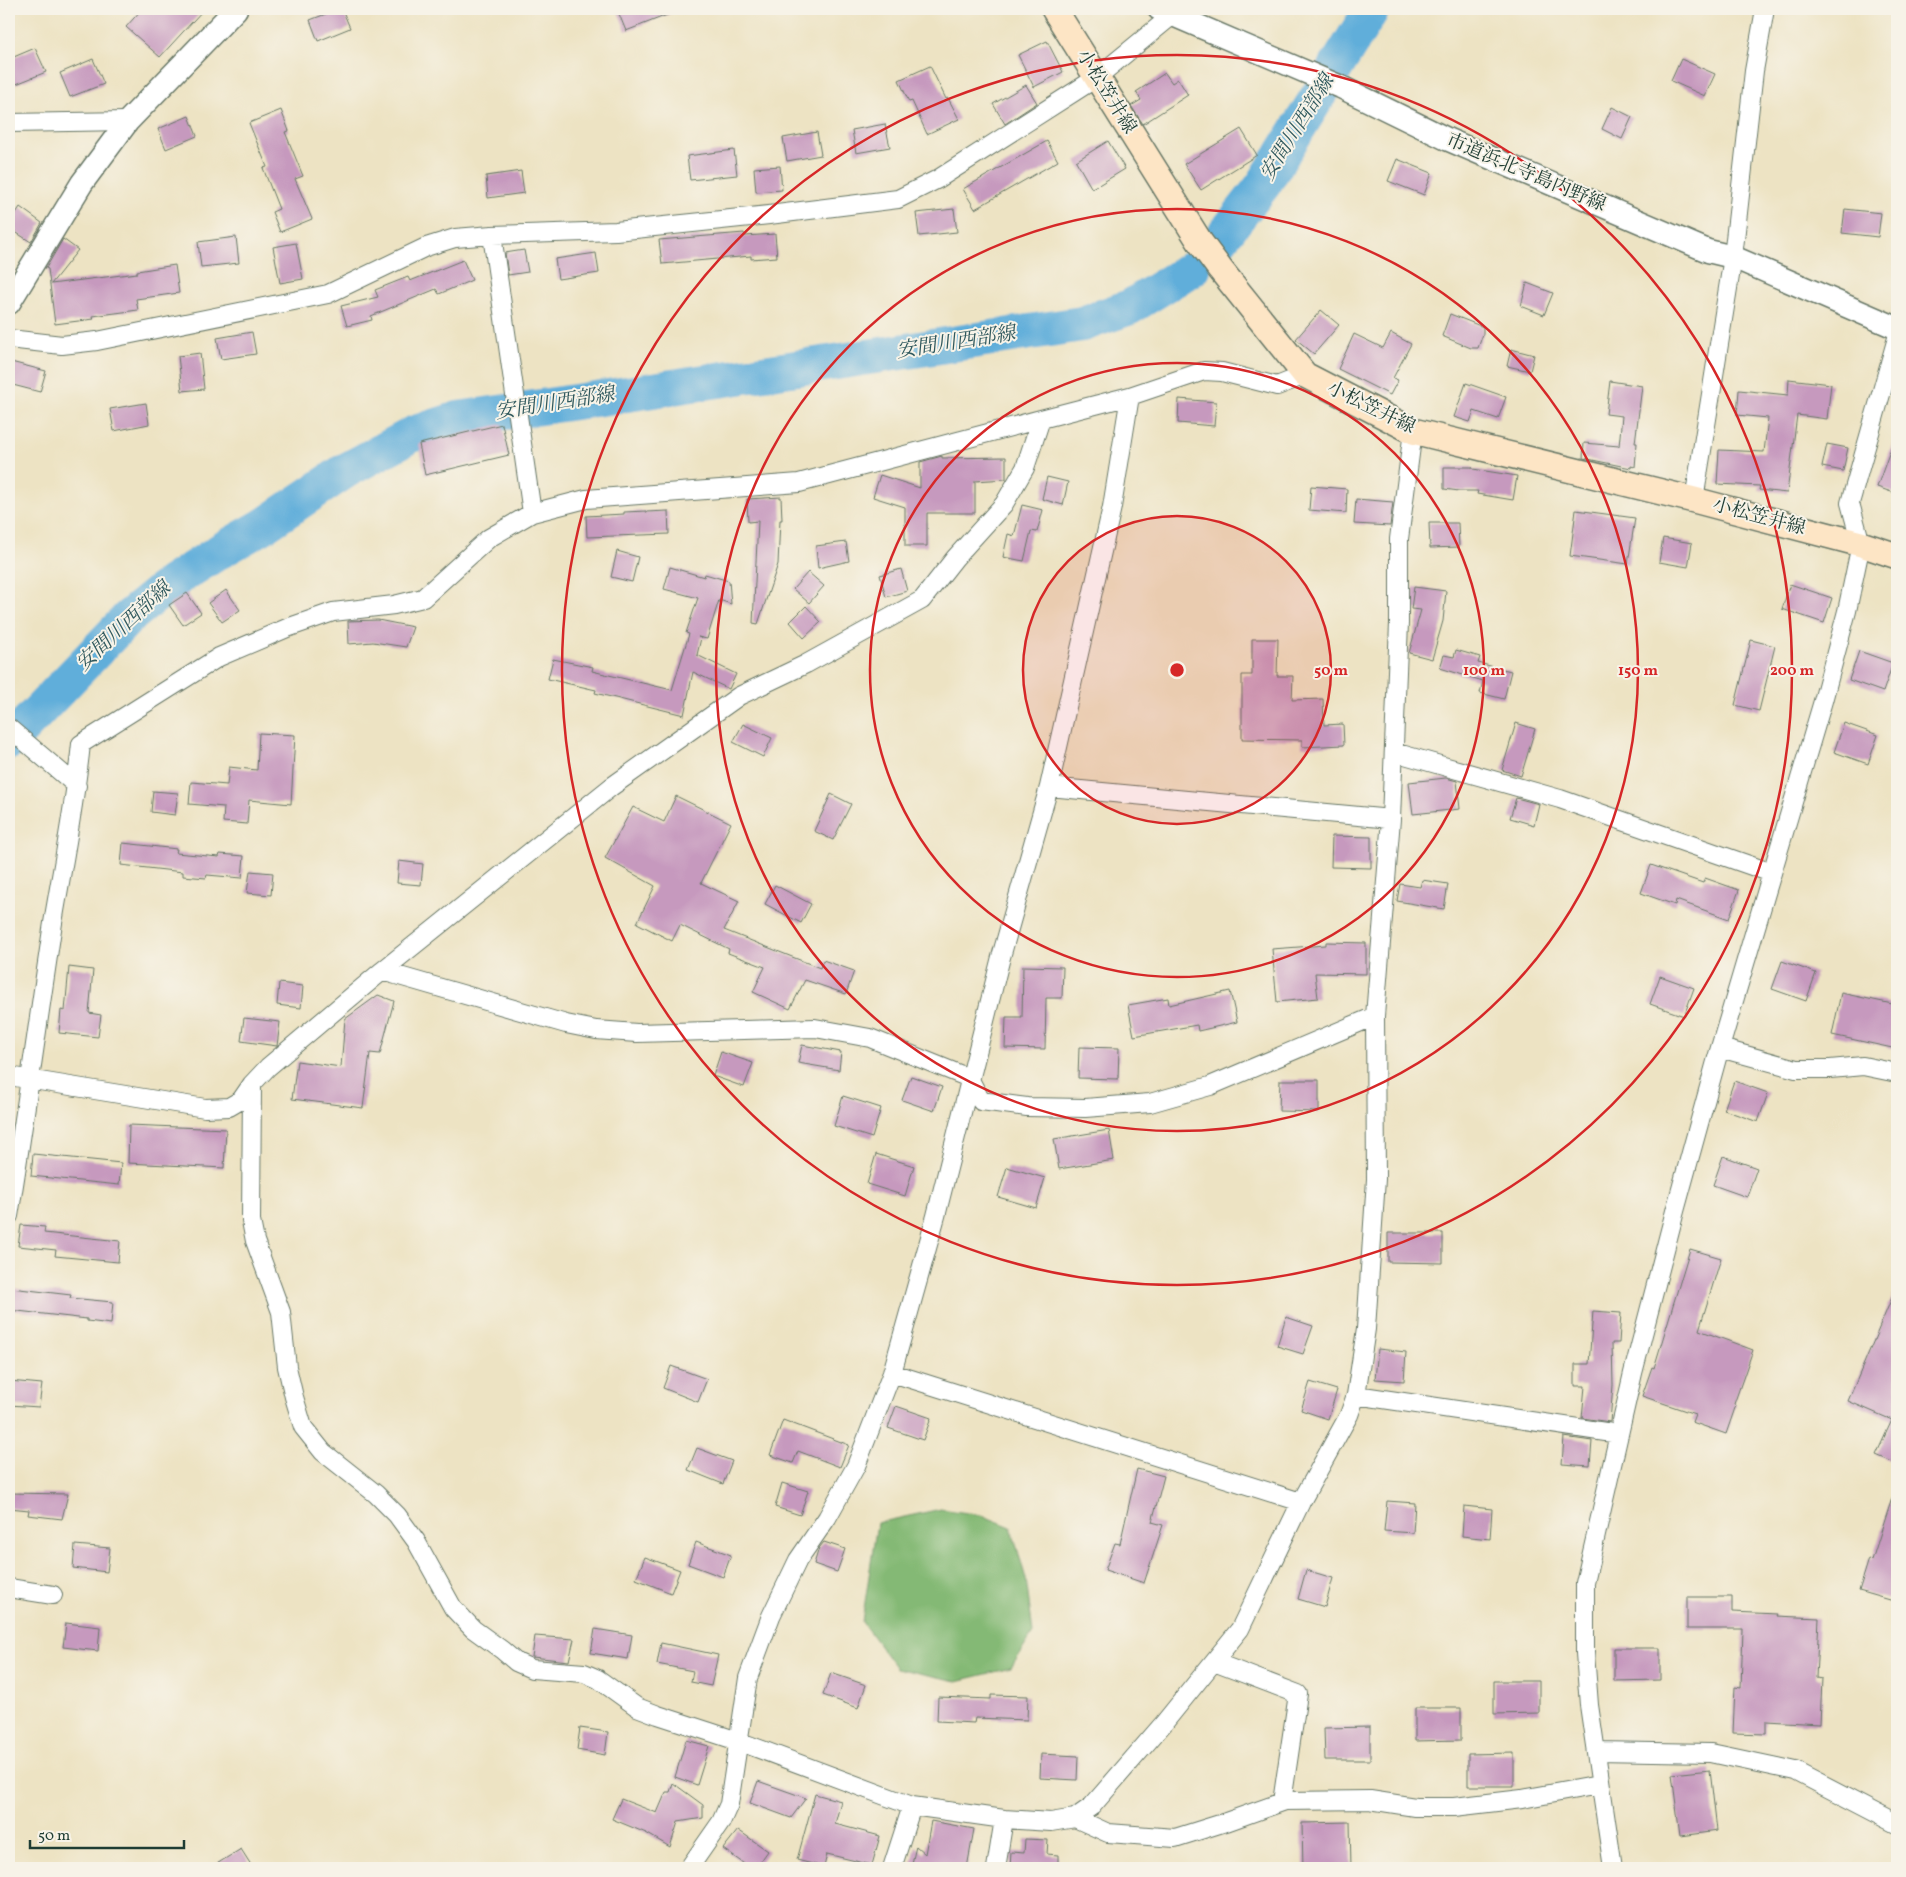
<svg xmlns="http://www.w3.org/2000/svg" width="1906" height="1877" font-family="Vollkorn,'Noto Serif JP',serif">
  <style>
    .forest { fill: #84b974; stroke: #527b54 }
    .lines { fill: none; stroke-linecap: round; stroke-linejoin: round }
    .river { stroke: #61aeda; stroke-width: 36 }
    .building { fill: #c699be }
    .minor-casing { stroke: #677766; stroke-width: 20 }
    .tertiary-casing { stroke: #677766; stroke-width: 25 }
    .secondary-casing { stroke: #677766; stroke-width: 28 }
    .minor { stroke: #fff; stroke-width: 18 }
    .tertiary { stroke: #fff; stroke-width: 22 }
    .secondary { stroke: #fde5c5; stroke-width: 25 }
    .ring { fill: none; stroke: #d62828; stroke-width: 2.5 }
    .labels { text-anchor: middle; dominant-baseline: central; stroke-width: 4; stroke-linejoin: round; paint-order: stroke }
    .street-label { font-size: 19px; fill: #1f3d34; stroke: #f7f3e8 }
    .water-label { font-size: 20px; font-style: italic; fill: #30595e; stroke: #f7f3e8 }
    .centre { fill: #d62828; stroke: #f7f3e8; stroke-width: 2.5 }
    .ring-label { font-size: 15px; text-anchor: middle; font-weight: bold; fill: #d62828; stroke: #f7f3e8; stroke-width: 4; stroke-linejoin: round; paint-order: stroke }
  </style>
  <rect width="100%" height="100%" fill="#f7f3e8"/>
  <filter id="ink" filterUnits="userSpaceOnUse"><feTurbulence type="fractalNoise" baseFrequency=".02" numOctaves="2"/><feDisplacementMap in="SourceGraphic" scale="10" xChannelSelector="R" yChannelSelector="G"/><feConvolveMatrix kernelMatrix="1 2 1 2 8 2 1 2 1" color-interpolation-filters="sRGB"/></filter>
  <filter id="wash" filterUnits="userSpaceOnUse"><feTurbulence type="fractalNoise" baseFrequency=".0096" numOctaves="4" result="noise"/><feDisplacementMap in="SourceGraphic" scale="20" xChannelSelector="R" yChannelSelector="G"/><feGaussianBlur stdDeviation="1.12" result="paint"/><feColorMatrix in="noise" values="0 0 0 0 0 0 0 0 0 0 0 0 0 0 0 0 0 1.4 0 .05"/><feComposite in="paint" operator="in"/></filter>
  <g filter="url(#wash)">
    <rect width="100%" height="100%" fill="#ede3c3"/>
    <path class="forest" d="M941 1509 981 1515 1011 1527 1026 1579 1033 1633 1011 1668 957 1681 896 1668 862 1622 877 1523Z"/>
    <g class="lines">
      <path class="river" d="M1217 244 1263 185 1372 9
        M9 742 129 617 172 582 220 551 262 527 345 471 415 433 458 419 582 401 1082 324 1130 307 1193 268"/>
    </g>
    <g id="blocks">
      <path class="building" d="M142 9H204L160 57 126 27Z
        M339 9H342L350 28 318 41 310 20Z
        M617 9H680V10L626 31Z
        M1047 41 1063 72 1034 87 1018 55Z
        M35 48 46 72 9 87V59Z
        M93 59 104 84 70 97 60 73Z
        M1681 59 1715 74 1705 96 1671 81Z
        M930 66 946 99 948 98 959 119 927 134 912 101 909 102 899 80Z
        M1165 73 1172 83 1178 79 1188 95 1143 124 1131 106 1141 100 1136 92Z
        M1026 85 1037 103 1005 124 993 104Z
        M1612 107 1632 117 1622 139 1602 129Z
        M281 110 289 131 285 132 303 176 295 179 312 219 280 232 272 212 279 209 263 168 267 167 249 123Z
        M189 116 197 136 166 149 158 129Z
        M885 124 890 147 856 153 852 130Z
        M1241 129 1257 155 1201 190 1184 164Z
        M817 132 821 155 787 161 783 138Z
        M1047 141 1058 161 975 209 963 189Z
        M1108 141 1125 169 1092 189 1076 161Z
        M734 150 737 175 690 180 687 156Z
        M1397 159 1432 173 1424 195 1388 181Z
        M780 166 782 190 756 192 754 168Z
        M521 171 524 193 488 198 486 176Z
        M20 207 42 223 31 242 9 228V224Z
        M954 209 957 232 919 236 916 213Z
        M1845 209 1881 213 1878 237 1842 233Z
        M744 233 745 236 775 234 777 257 751 259V256L662 264 659 240Z
        M236 237 239 263 201 267 198 242Z
        M63 239 78 250 51 284 137 273V271L175 265 179 293 136 299 138 310 93 316 94 319 55 324 48 269 46 268Z
        M296 243 303 279 280 283 273 247Z
        M524 250 528 272 508 275 505 253Z
        M596 253 599 273 558 279 555 259Z
        M463 260 472 280 439 294 436 289 371 316 372 320 347 326 341 306 378 297 375 290 408 277 410 281Z
        M1527 283 1553 293 1544 315 1521 306Z
        M1321 310 1339 325 1314 354 1296 339Z
        M1450 314 1483 327V334L1478 348H1471L1442 336Z
        M252 332 256 354 221 359 217 338Z
        M1391 333 1411 344 1393 378 1398 380 1390 395 1338 369 1354 334 1383 348Z
        M1511 349 1534 355 1530 371 1507 366Z
        M200 353 204 389 182 391 178 356Z
        M11 362 46 371 40 392 9 384Z
        M1789 379 1831 384 1827 419 1797 415 1787 493 1759 490 1760 486 1717 484 1719 450 1764 452 1768 418 1737 415 1739 390 1788 395Z
        M1610 381 1642 386 1635 443H1637L1635 467 1631 466V468L1583 458 1584 443 1619 446 1622 416 1606 414Z
        M1466 383 1506 397 1498 419 1474 411 1470 422 1454 417Z
        M1179 399 1216 402 1214 426 1178 423Z
        M146 403 149 424 114 431 110 409Z
        M502 424 509 455 425 475 419 444Z
        M1895 437H1897V494L1877 487Z
        M1827 444 1848 448 1843 471 1822 467Z
        M942 456V458L1006 457V479L975 481V513H927V546H905V507L873 497 880 475 920 488V462Z
        M1444 467H1472L1473 469 1517 476 1513 500 1477 494 1478 491H1459L1444 489Z
        M1047 477 1068 482 1063 505 1042 499Z
        M1311 486 1347 489 1346 513 1309 510Z
        M781 497 782 520H780L778 564 758 624 753 623 758 521 748 522 747 499Z
        M1356 499 1393 502 1390 526 1354 524Z
        M1022 505 1043 510 1037 532 1031 531 1024 561 1003 557 1008 534 1014 536Z
        M1576 510 1635 518 1628 564 1570 556Z
        M646 511V512L668 511 669 534 587 537 586 516 624 514V512Z
        M1429 523H1458L1459 547 1430 548Z
        M1663 538 1692 543 1688 567 1659 562Z
        M846 542 849 561 818 568 816 546Z
        M617 551 638 557 632 582 611 577Z
        M670 567 704 577 705 574 729 581 731 604 719 600 707 639 698 637 701 638 697 655 736 674 729 689 693 672 684 715 595 693 596 690 548 679 553 659 593 667 592 671 672 690 689 634 686 633 698 598 664 589Z
        M901 569 907 591 886 597 880 575Z
        M808 572 824 586 809 603 793 589Z
        M1790 584 1832 598 1824 623 1782 609Z
        M1414 587 1446 591 1443 621 1432 659 1409 653 1421 610 1411 609Z
        M226 590 240 610 222 622 208 603Z
        M187 593 201 613 183 625 169 605Z
        M806 606 821 622 804 638 790 622Z
        M378 620 413 627 406 647 373 642 349 644 348 621Z
        M1252 639H1278L1277 676H1293L1292 700 1323 699 1324 725 1343 724 1344 745 1302 747V740L1242 739V675H1252Z
        M1751 640 1775 646 1759 711 1735 705Z
        M1456 650 1480 657 1478 663 1511 671 1504 699 1480 693 1483 681 1440 668 1444 655 1454 657Z
        M1859 651 1893 663 1883 692 1849 680Z
        M1516 723 1535 729 1521 776 1502 770Z
        M1844 723 1878 735 1868 764 1834 752Z
        M743 724 772 738 763 757 733 742Z
        M259 733 295 735 291 804 249 800 247 824 223 822 224 807 189 804 191 782 227 785 229 767 257 770Z
        M1446 778 1457 781 1460 809 1413 814 1409 782Z
        M153 791 178 793 175 815 151 812Z
        M831 794 851 804 833 840 814 831Z
        M676 796 731 823 701 883 739 901 724 930 820 968 823 960 854 971 846 994 805 980 790 1009 753 992 765 967 728 953 729 949 680 925 672 941 637 923 655 886 605 858 633 807 664 822Z
        M1516 798 1539 804 1534 825 1510 818Z
        M1332 836 1371 837V868L1331 867Z
        M123 843 177 849 176 853 219 857 220 854 244 856 242 878 207 875 206 878 183 876V872L121 865Z
        M399 861 423 864 421 885 397 883Z
        M1651 865 1703 883 1705 878 1739 890 1729 919 1676 900 1675 905 1641 893Z
        M250 871 273 873 271 895 247 893Z
        M1422 880 1448 884 1444 909 1397 901 1400 884 1420 887Z
        M775 885 811 904 801 923 765 904Z
        M1326 942 1366 943V974L1315 973 1318 998 1277 1002 1272 949 1326 945Z
        M1782 961 1816 973 1806 1001 1772 989Z
        M1023 966 1063 967 1062 998H1046L1045 1049 1005 1048 1006 1017H1022Z
        M69 967 93 970 89 1013 101 1015 98 1037 59 1033 61 1010 65 1011Z
        M1660 976 1694 988 1684 1016 1650 1004Z
        M279 983 303 986 301 1008 277 1005Z
        M1230 991 1237 1022 1198 1031 1197 1025 1134 1036 1128 1005 1168 998 1169 1005Z
        M1841 993 1897 1005V1049L1832 1035Z
        M378 995 394 1001 380 1054 370 1053 363 1108 292 1099 297 1061 341 1067 345 1019Z
        M244 1018 280 1022 277 1046 241 1041Z
        M802 1045 841 1052 839 1070 798 1063Z
        M1079 1047 1119 1048 1118 1079 1078 1078Z
        M721 1052 753 1063 744 1087 713 1076Z
        M911 1076 942 1087 934 1111 902 1100Z
        M1280 1080H1319V1112L1279 1111Z
        M1734 1081 1768 1093 1758 1122 1724 1110Z
        M843 1096 881 1108 872 1138 834 1126Z
        M129 1125 226 1129 224 1168 128 1163Z
        M1109 1130 1114 1160 1059 1169 1054 1139Z
        M33 1154 121 1163 119 1185 31 1176Z
        M876 1154 914 1166 905 1196 867 1184Z
        M1723 1156 1757 1168 1747 1197 1713 1185Z
        M1007 1167 1045 1178 1036 1208 998 1197Z
        M21 1225 45 1227 44 1233 120 1241 118 1262 55 1256 56 1250 18 1246Z
        M1388 1233H1443V1263L1388 1262Z
        M1690 1249 1721 1258 1699 1330 1753 1350 1734 1404 1736 1405 1726 1434 1692 1422 1695 1414 1642 1396 1652 1367 1654 1368Z
        M1897 1286V1464L1876 1455 1892 1420 1848 1401Z
        M11 1288 71 1295 70 1298 113 1302 111 1324 87 1321V1319L9 1310Z
        M1593 1311 1621 1313 1619 1343H1612L1613 1385 1610 1422 1582 1418 1585 1386H1575V1364H1589Z
        M1286 1317 1313 1326 1303 1354 1277 1346Z
        M1378 1349 1406 1352 1404 1381 1375 1379Z
        M671 1366 707 1379 698 1402 663 1388Z
        M9 1381 42 1384 39 1407 9 1405Z
        M1310 1382 1337 1390 1328 1419 1301 1410Z
        M896 1406 931 1418 923 1440 888 1428Z
        M783 1420 849 1445 840 1467 798 1451 793 1463 770 1455Z
        M1564 1437 1592 1441 1590 1466 1562 1464Z
        M697 1448 732 1461 723 1484 688 1470Z
        M1137 1469 1164 1476 1152 1522 1163 1525 1144 1583 1105 1570 1115 1543 1120 1544Z
        M782 1483 808 1491 800 1515 775 1507Z
        M1894 1492H1897V1602L1859 1591 1869 1559 1872 1560Z
        M9 1493 68 1494 62 1519 28 1515 29 1510 9 1508Z
        M1387 1501 1415 1503 1413 1533 1384 1531Z
        M1464 1506 1492 1509 1490 1539 1462 1536Z
        M696 1542 731 1555 723 1577 688 1564Z
        M824 1542 845 1549 837 1572 814 1564 819 1548Z
        M75 1545 110 1548 107 1572 73 1568Z
        M645 1557 680 1570 671 1593 636 1579Z
        M1306 1570 1333 1578 1325 1607 1298 1599Z
        M1687 1597H1732V1612L1777 1614 1776 1616 1819 1618 1816 1678 1822 1679 1820 1724 1766 1721V1734L1733 1733 1735 1687 1741 1688 1743 1629H1687Z
        M66 1623 100 1627 98 1651 63 1647Z
        M595 1629 632 1635 628 1659 591 1653Z
        M535 1636 574 1639 569 1661 532 1657Z
        M661 1643 718 1655 711 1686 691 1682 693 1671 657 1664Z
        M1614 1648H1660V1680L1614 1681Z
        M831 1673 866 1685 858 1708 823 1695Z
        M1494 1681H1539V1713L1494 1714Z
        M991 1695 1028 1696 1027 1720 975 1718 974 1723 937 1721 938 1697 991 1699Z
        M1415 1708H1461V1740L1415 1741Z
        M1370 1727V1760H1325L1324 1728Z
        M580 1728 608 1732 605 1755 577 1750Z
        M686 1740 709 1746 697 1785 675 1777Z
        M1514 1753V1786H1468V1754Z
        M1041 1754 1078 1756 1077 1780 1040 1778Z
        M1710 1770 1717 1831 1680 1836 1672 1774Z
        M758 1781 806 1798 791 1818 750 1803Z
        M673 1783 703 1805V1818L678 1822 670 1847 646 1833 612 1819 621 1799 657 1813 666 1792H670Z
        M815 1794 841 1801 835 1824 880 1836 872 1865 827 1854 824 1867 797 1860Z
        M931 1821 974 1829 967 1868H911L916 1846 925 1854Z
        M1350 1822 1351 1868H1303L1302 1823Z
        M738 1830 768 1851 756 1868H750L723 1849Z
        M1025 1839 1048 1840 1047 1854 1058 1855V1868H1010L1011 1852 1024 1853Z
        M241 1849 253 1868H210Z"/>
    </g>
  </g>
  <g filter="url(#ink)">
    <use href="#blocks" fill-opacity="0" stroke="#677766" stroke-width="1"/>
    <g class="lines">
      <g class="minor-casing">
        <path id="minor" d="M9 123 128 121
          M492 235 532 513
          M9 339 62 345 97 341 328 294 426 247 455 238 492 235 616 231 769 215 898 199 938 179 1096 78 1180 9
          M1694 500 1733 257 1754 71 1765 9
          M9 728 77 786
          M1394 752 1560 799 1772 873
          M1049 787 1391 819
          M382 971 566 1024 596 1030 637 1033 815 1028 870 1038 969 1078 981 1101 1027 1107 1085 1108 1150 1103 1210 1086 1375 1016
          M1720 1048 1796 1069H1830L1863 1066 1897 1073
          M9 1076 205 1108 229 1107 241 1100 252 1084 268 1067 382 971 611 787 687 733 739 696 806 664 922 600 955 558 1004 504 1025 468 1041 419 1130 396
          M252 1084 251 1221 255 1241 281 1312 287 1367 294 1397 303 1427 323 1452 376 1494 397 1515 416 1541 453 1608 473 1629 502 1650 516 1662 532 1669 584 1673 598 1679 637 1707 658 1715 738 1741 912 1806
          M9 1216C25 1118 38 1021 53 923 63 863 75 804 81 744L219 657 287 628 333 612 394 605 423 598 489 538 532 513 586 499 799 483 1041 419
          M892 1373 1301 1502
          M1356 1395 1619 1434
          M9 1588 53 1595
          M1214 1662 1298 1694 1282 1802
          M1596 1751 1711 1753 1795 1771 1897 1824
          M1075 1818 1108 1833 1175 1838 1226 1822 1285 1801 1370 1800 1415 1807H1454L1522 1799 1599 1785
          M689 1868 721 1822 729 1804 748 1678 771 1616 798 1560 827 1518 856 1466 892 1373 936 1216 1001 957 1049 787 1112 507 1130 396 1204 371 1222 372 1277 386 1305 375
          M892 1868 912 1806 1004 1819 1051 1822 1075 1818 1092 1806 1164 1723 1240 1629 1301 1502 1349 1415 1356 1395 1366 1329 1376 1179 1375 1016 1391 819 1399 623V539L1413 431
          M996 1868 1004 1819
          M1613 1868 1589 1705 1585 1653V1583L1633 1373 1675 1211 1717 1058 1823 701 1847 611 1861 544 1850 503 1897 338"/>
      </g>
      <g class="tertiary-casing">
        <path id="tertiary" d="M1159 9 1341 87 1449 140 1708 251 1733 257 1897 328
          M9 303 82 183 128 121 236 9"/>
      </g>
      <g class="secondary-casing">
        <path id="secondary" d="M1054 9 1200 242 1220 269 1305 375 1413 431 1694 500 1861 544 1897 556"/>
      </g>
      <use href="#minor" class="minor"/>
      <use href="#tertiary" class="tertiary"/>
      <use href="#secondary" class="secondary"/>
    </g>
  </g>
  <circle cx="1177" cy="670" r="154" fill="#d62828" fill-opacity=".12"/>
  <g class="ring">
    <circle cx="1177" cy="670" r="154"/>
    <circle cx="1177" cy="670" r="307"/>
    <circle cx="1177" cy="670" r="461"/>
    <circle cx="1177" cy="670" r="615"/>
  </g>
  <g class="labels">
    <g class="street-label">
      <text transform="translate(1106 92) rotate(58)">小松笠井線</text>
      <text transform="translate(1526 173) rotate(23)">市道浜北寺島内野線</text>
      <text transform="translate(1371 408) rotate(26)">小松笠井線</text>
      <text transform="translate(1759 517) rotate(15)">小松笠井線</text>
    </g>
    <g class="water-label">
      <text transform="translate(1298 128) rotate(-58)">安間川西部線</text>
      <text transform="translate(956 343) rotate(-9)">安間川西部線</text>
      <text transform="translate(555 404) rotate(-9)">安間川西部線</text>
      <text transform="translate(124 627) rotate(-43)">安間川西部線</text>
    </g>
  </g>
  <circle cx="1177" cy="670" r="8" class="centre"/>
  <g class="ring-label">
    <text x="1331" y="675">50 m</text>
    <text x="1484" y="675">100 m</text>
    <text x="1638" y="675">150 m</text>
    <text x="1792" y="675">200 m</text>
  </g>
  <rect width="1906" height="1877" fill="none" stroke="#f7f3e8" stroke-width="30"/>
  <path d="M30 1840v8h154v-8" fill="none" stroke="#1f3d34" stroke-width="2.5"/>
  <text x="38" y="1840" font-size="15" fill="#1f3d34" stroke="#f7f3e8" stroke-width="4" paint-order="stroke">50 m</text>
</svg>
